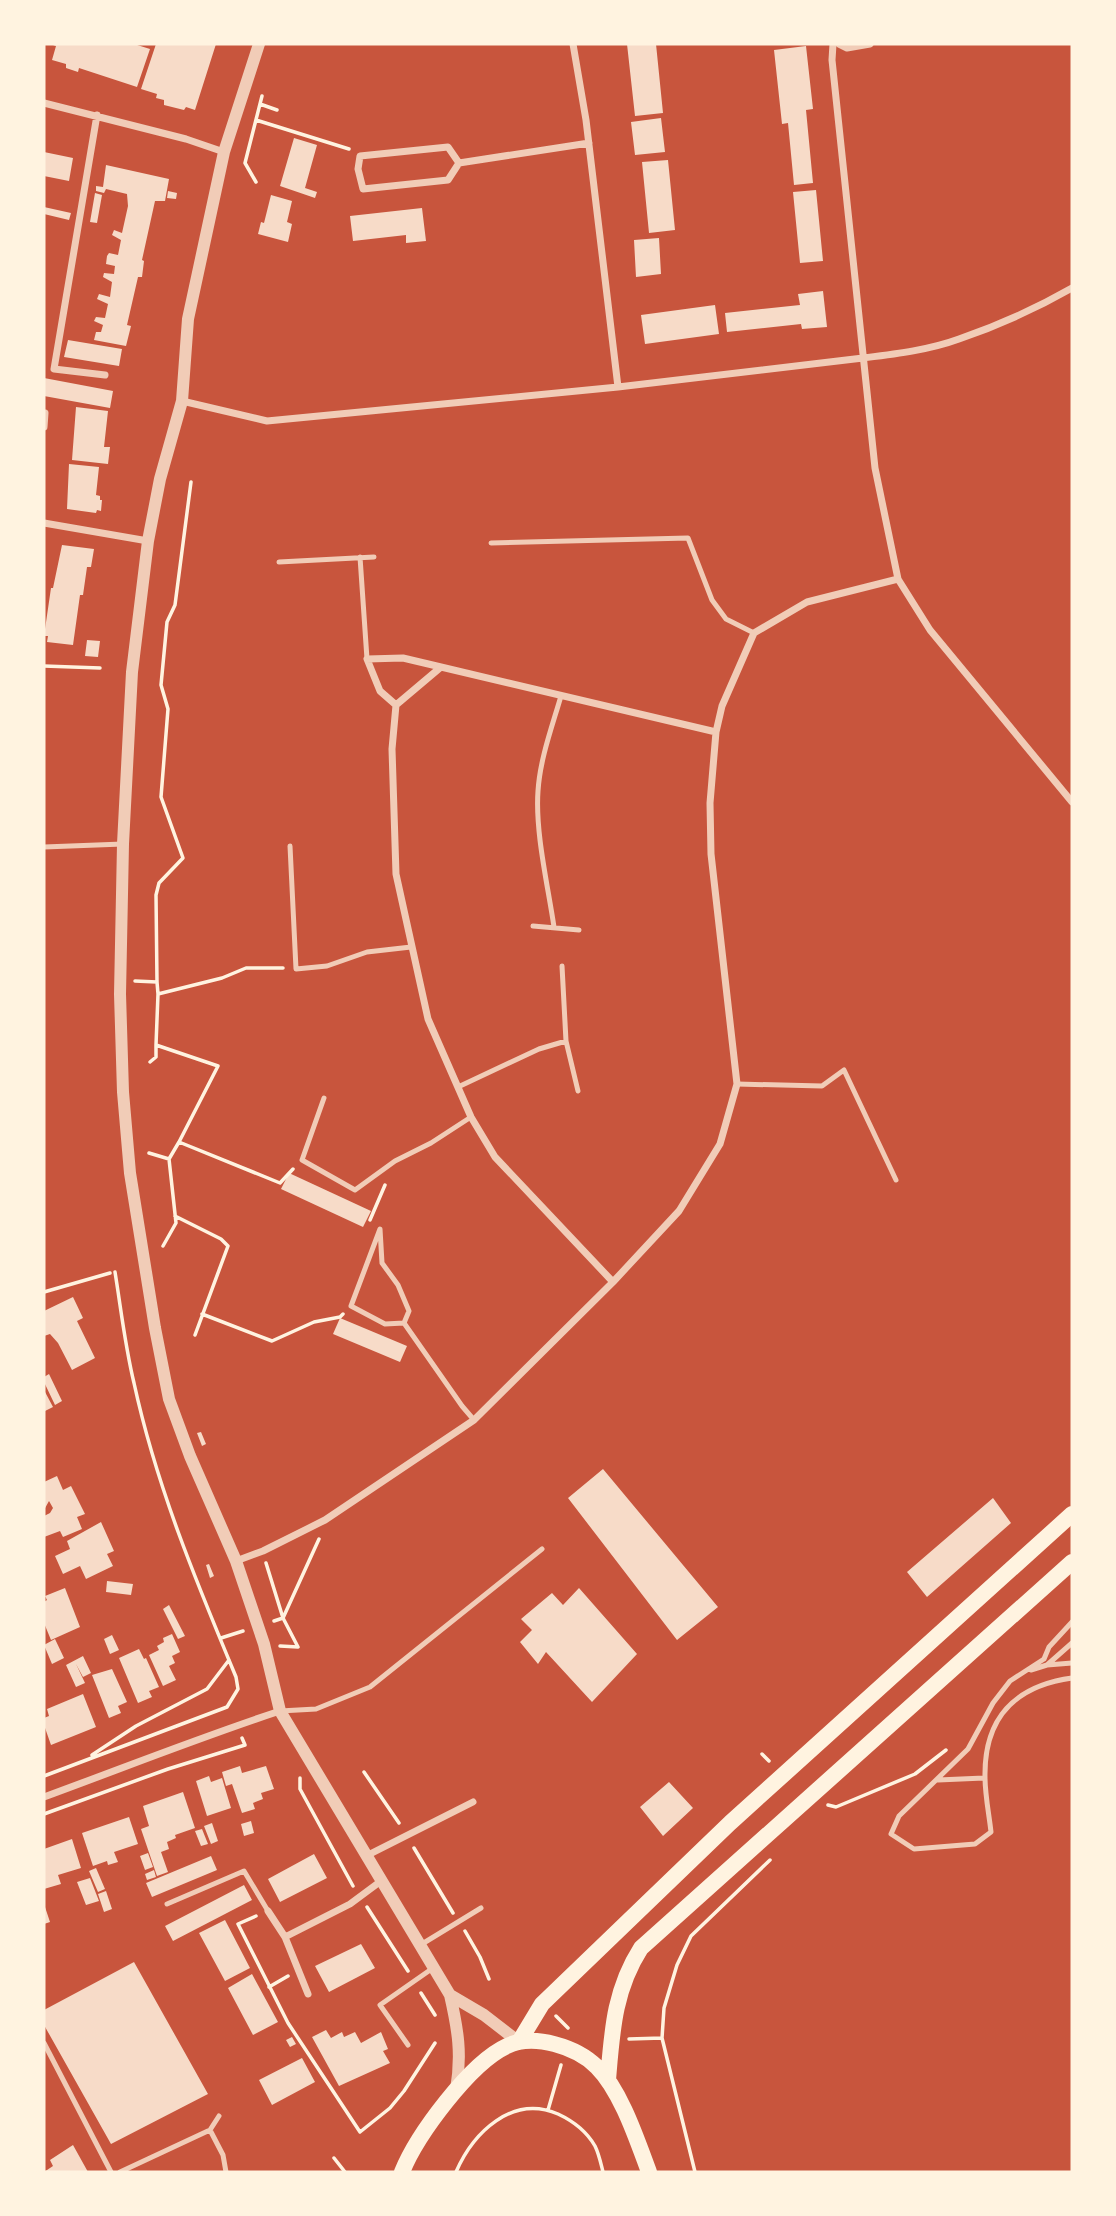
<svg xmlns="http://www.w3.org/2000/svg" width="1116" height="2216" font-family="'Public Sans',sans-serif">
  <style>
    .building { fill: #f7dbc8 }
    .lines { fill: none; stroke-linecap: round; stroke-linejoin: round }
    .path { stroke: #fff3e0; stroke-width: 3.5 }
    .service { stroke: #f1ccb7; stroke-width: 5 }
    .minor { stroke: #f1ccb7; stroke-width: 7 }
    .tertiary { stroke: #f1ccb7; stroke-width: 12 }
    .primary { stroke: #fff3e0; stroke-width: 16 }
  </style>
  <rect width="100%" height="100%" fill="#c8553d"/>
  <path class="building" d="M50 44H134L150 49 137 87 79 68 78 72 66 68V64L52 60 56 46Z
    M156 44H216L195 110 186 107 184 110 164 105V100L156 98 157 94 141 89Z
    M627 44H656L663 113 635 116Z
    M806 46 813 109 806 110 813 183 794 185 788 123 782 124 774 50Z
    M661 118 665 152 635 155 631 122Z
    M294 138 317 145 305 188 317 192 315 198 280 186Z
    M44 152 73 158 69 181 44 176Z
    M668 160 675 230 649 233 642 162Z
    M106 165 169 179 165 201H155L142 260 144 261 142 277H138L127 325 131 326 126 346 94 340 96 332H101L103 325 94 321 96 317 105 318 108 304 97 299 99 294 110 297 112 282 103 277 104 273 114 274 115 266 106 264 107 256 109 253 118 255 121 240 112 235 114 230 122 233 128 206 127 194 106 189 104 193 96 191V186L103 187Z
    M816 190 823 261 800 263 793 192Z
    M168 191 177 193 176 199 167 198Z
    M95 193 102 195 97 223 90 222Z
    M271 195 292 201 287 222 292 224 288 242 258 234 261 222 264 223Z
    M44 207 71 213 69 220 44 214Z
    M422 208 426 241 406 243V235L353 241 350 216Z
    M659 238 661 274 636 277 634 240Z
    M823 291 827 327 802 329 801 324 727 332 725 313 800 305 798 294Z
    M715 305 719 334 645 344 641 315Z
    M68 340 122 349 119 366 64 357Z
    M44 378 113 391 110 408 44 396Z
    M76 407 108 411 104 447H110L108 464 72 460Z
    M69 464 99 467 96 495 100 496V500H102L101 511 97 510 96 513 67 509Z
    M62 545 94 549 91 567H87L83 595H80L73 645 47 642 48 636H44L51 588H53Z
    M87 640 100 641 98 657 85 656Z
    M289 1173 371 1211 363 1227 281 1189Z
    M73 1297 83 1318 77 1321 95 1358 72 1370 58 1343 50 1334 44 1336V1311Z
    M340 1318 407 1346 400 1362 333 1334Z
    M49 1374 62 1401 55 1405 44 1382V1377Z
    M44 1390 53 1407 45 1411 44 1408Z
    M201 1432 206 1444 202 1446 197 1433Z
    M603 1469 718 1607 677 1640 568 1498Z
    M57 1476 63 1490 71 1486 85 1514 77 1517 82 1529 63 1537 60 1531 44 1537V1516L50 1513 53 1508 49 1501 44 1510V1482Z
    M993 1498 1011 1523 927 1597 907 1572Z
    M101 1522 114 1551 107 1554 113 1566 86 1579 80 1566 63 1574 55 1556 70 1549 67 1541Z
    M209 1564 214 1576 210 1578 206 1565Z
    M107 1581 133 1584 131 1595 106 1592Z
    M65 1588 80 1627 51 1640 44 1623V1602L47 1600 45 1596Z
    M579 1588 637 1654 592 1702 546 1652 538 1664 520 1642 532 1630 521 1619 552 1593 563 1605Z
    M169 1605 185 1636 178 1639 163 1609Z
    M172 1634 180 1652 172 1656 175 1663 169 1666 176 1680 163 1686 149 1655 159 1650 157 1646 164 1642 163 1638Z
    M112 1635 119 1650 110 1654 104 1639Z
    M55 1639 64 1658 52 1664 44 1645Z
    M139 1649 144 1659 146 1658 159 1687 149 1691 152 1697 138 1703 119 1658Z
    M83 1656 91 1673 83 1677 76 1664 85 1683 76 1687 66 1665Z
    M112 1669 127 1702 118 1706 121 1713 109 1718 92 1675Z
    M83 1694 96 1727 51 1745 44 1725V1718L49 1716 47 1709Z
    M240 1766 242 1773 266 1766 274 1789 261 1793 263 1799 253 1803 255 1809 242 1813 232 1784 226 1786 222 1772Z
    M209 1776 211 1782 222 1778 231 1808 207 1816 196 1781Z
    M669 1782 693 1808 663 1836 640 1807Z
    M183 1792 195 1828 175 1835 176 1838 167 1842 169 1849 161 1852 168 1872 157 1876 141 1829 149 1826 143 1806Z
    M129 1817 138 1844 114 1852 118 1862 108 1865 107 1861 93 1866 82 1833Z
    M251 1821 254 1833 244 1836 241 1824Z
    M212 1823 218 1841 211 1844 204 1826Z
    M202 1829 208 1844 201 1846 195 1831Z
    M72 1839 81 1868 58 1875 61 1884 44 1889V1849Z
    M148 1853 153 1867 145 1870 140 1856Z
    M314 1854 327 1878 280 1902 268 1879Z
    M211 1856 217 1870 152 1897 146 1883Z
    M96 1868 105 1889 98 1892 89 1871Z
    M154 1870 156 1877 147 1880 145 1874Z
    M90 1878 99 1901 86 1905 77 1882Z
    M244 1885 252 1900 173 1941 165 1926Z
    M106 1891 112 1909 104 1912 98 1894Z
    M44 1904 50 1922 44 1924Z
    M225 1920 250 1968 225 1981 199 1933Z
    M361 1944 375 1968 329 1992 315 1966Z
    M134 1962 208 2094 111 2144 44 2025V2010Z
    M252 1974 278 2022 253 2035 228 1988Z
    M326 2030 331 2038 342 2032 344 2037 355 2032 361 2043 381 2032 388 2049 383 2051 390 2063 339 2086 312 2037Z
    M292 2037 296 2044 290 2047 286 2040Z
    M302 2058 315 2082 272 2105 259 2080Z
    M73 2145 88 2172H44L53 2166 50 2160Z"/>
  <g class="lines">
    <path class="path" d="M260 104 277 110
      M256 120 349 149
      M256 182 245 163 262 96
      M44 666 100 668
      M135 981 157 982 158 994 222 978 246 968H283
      M157 982 156 895 159 883 183 858 161 797 168 709 161 685 167 622 175 605 191 482
      M158 994 156 1045 218 1066 179 1142
      M150 1062 156 1057V1045
      M149 1153 169 1159 179 1142 280 1183 293 1169
      M175 1216 221 1239 228 1246 195 1335
      M370 1220 385 1185
      M163 1246 176 1223 169 1159
      M44 1292 110 1273
      M202 1314 272 1341 314 1322 340 1317 343 1314
      M266 1563 283 1618 298 1647
      M274 1621 283 1618 319 1539
      M221 1638 243 1631
      M280 1646 298 1647
      M762 1754 769 1761
      M92 1755 136 1726 207 1689 229 1660
      M364 1772 399 1823
      M44 1776 227 1707 238 1689 236 1677C196 1581 156 1485 134 1383 125 1346 121 1309 115 1272
      M300 1778V1789L353 1886
      M828 1805 836 1807 915 1774 946 1750
      M44 1814 168 1769 245 1745 242 1738
      M414 1848 453 1913
      M367 1907 408 1971
      M256 1916 238 1924 288 2023 360 2132 390 2108 404 2091 435 2043
      M465 1931 480 1957 489 1979
      M269 1987 288 1976
      M421 1993 435 2015
      M556 2016 568 2028
      M629 2039 662 2038
      M548 2110 561 2065
      M334 2158 345 2172
      M456 2172C473 2133 512 2094 558 2114 573 2121 587 2132 595 2146 599 2154 601 2164 603 2172
      M695 2172 662 2038 664 2008 677 1965 691 1936 770 1860"/>
    <path class="service" d="M491 543 688 538 712 600 726 619 754 633
      M360 557 367 659
      M279 562 374 557
      M290 846 296 969 327 966 367 952 411 947
      M44 847 123 844
      M533 926 579 930
      M554 927C548 886 535 832 538 791 540 759 552 727 561 696
      M562 966 566 1041 578 1091
      M737 1084 822 1086 844 1070 896 1180
      M458 1087 539 1049 566 1041
      M324 1098 302 1160 355 1190 395 1161 431 1143 471 1117
      M380 1229 382 1263 398 1285 409 1311 404 1323 385 1324 351 1306Z
      M404 1323 462 1406 474 1420
      M1072 1622 1049 1647 1044 1659 1010 1681 993 1703 968 1749 899 1816 891 1834 914 1849 975 1844 991 1832C989 1814 985 1795 985 1777 984 1719 1014 1686 1072 1678
      M1047 1665 1072 1643
      M1031 1670 1047 1665 1072 1663
      M280 1711 316 1709 370 1687 542 1549
      M938 1780 984 1778
      M167 1904 244 1871 268 1911
      M422 1944 481 1908
      M44 2043 111 2172
      M408 2045 380 2005 433 1968
      M210 2130 223 2155 226 2172
      M120 2172 210 2130 219 2116"/>
    <path class="minor" d="M573 44 586 120 618 387
      M833 44 832 60 875 468 898 579 930 630 1072 802
      M839 44 847 48 870 44
      M44 103 186 139 224 152
      M97 115 54 369 105 375
      M459 163 448 147 360 156 358 169 363 189 448 180 459 163 589 143
      M182 401 267 421 618 387 863 358C895 354 929 350 959 339 997 326 1037 308 1072 288
      M44 427 45 413
      M44 523 148 541
      M396 705 380 691 367 659 403 658 441 667
      M613 1282 495 1157 471 1117 428 1019 396 874 392 749 396 705 441 667 716 732
      M236 1561 263 1551 325 1520 474 1420 613 1282 679 1211 720 1144 737 1084 711 854 710 803 716 732 722 706 754 633 807 602 898 579
      M44 1797C123 1768 201 1737 280 1711
      M366 1856 473 1802
      M268 1911 285 1937 308 1994
      M285 1937 350 1904 381 1881"/>
    <path class="tertiary" d="M259 44 224 152 188 319 182 401 160 479 148 541 132 672 123 844 120 994 123 1092 130 1173 155 1328 169 1399 190 1456 236 1561 264 1644 280 1711 450 1995C458 2030 462 2054 456 2090
      M450 1995 484 2015 519 2042"/>
    <path class="primary" d="M519 2042 542 2004 730 1823 1072 1514
      M608 2080C612 2032 614 1990 641 1948L1072 1562
      M402 2172C417 2135 470 2063 507 2046 534 2033 577 2047 597 2067 621 2091 637 2140 649 2172"/>
  </g>
  <rect width="1116" height="2216" fill="none" stroke="#fff3e0" stroke-width="91"/>
</svg>
